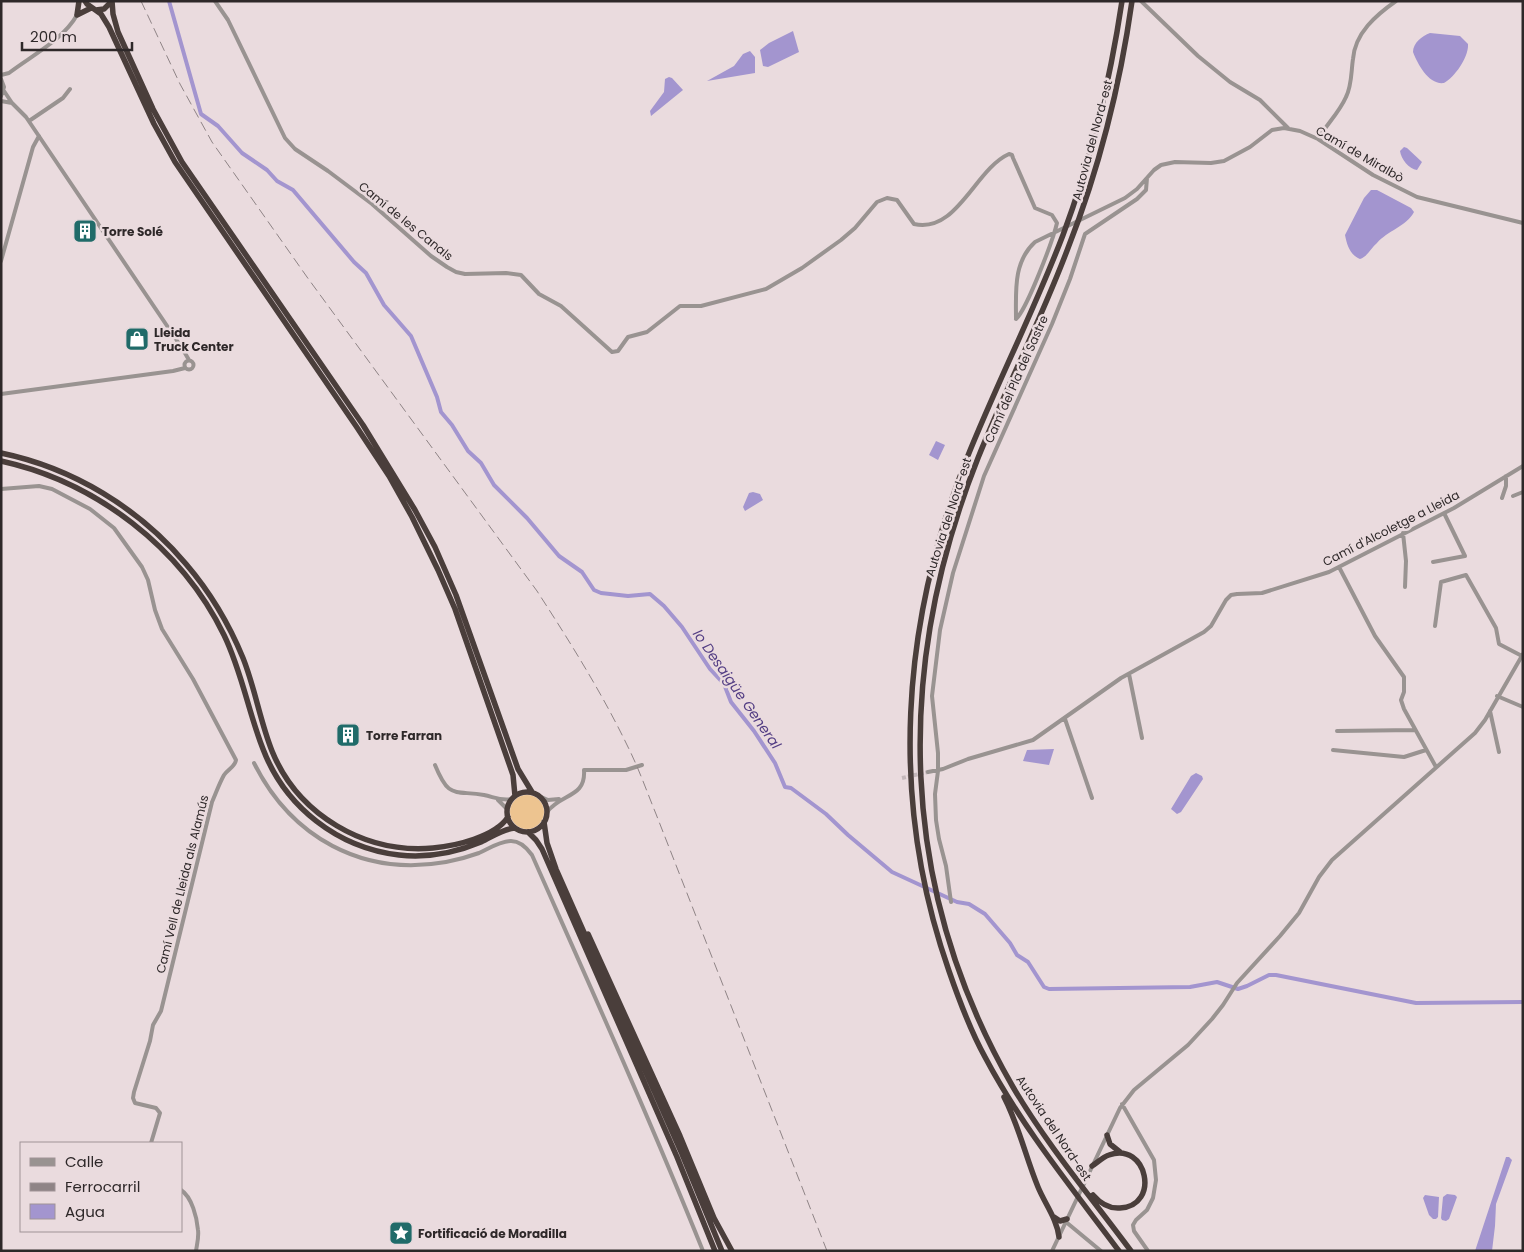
<svg xmlns="http://www.w3.org/2000/svg" width="1524" height="1252" font-family="Poppins,sans-serif">
  <style>
    .green { fill: #edc490 }
    .water { fill: #a395cf }
    .lines { fill: none; stroke-linecap: round; stroke-linejoin: round }
    .canal { stroke: #a395cf; stroke-width: 4 }
    .minor-tunnel { stroke: #c4b7ba; stroke-width: 4; stroke-dasharray: 4 2; stroke-linecap: butt }
    .minor { stroke: #999391; stroke-width: 4 }
    .highway { stroke: #4a3e3b; stroke-width: 5.5 }
    .rail { stroke: #8f8486; stroke-width: 1; stroke-dasharray: 10 5; stroke-linecap: butt }
    .labels { text-anchor: middle; dominant-baseline: central; stroke-width: 5; stroke-linejoin: round; paint-order: stroke }
    .street-label { font-size: 12px; fill: #2e2829; stroke: #eadbde }
    .poi-label { font-size: 12px; font-weight: bold; fill: #2e2829; stroke: #eadbde; text-anchor: start }
    .water-label { font-size: 14px; font-style: italic; fill: #533e84; stroke: #eadbde }
  </style>
  <rect width="100%" height="100%" fill="#eadbde"/>
  <path class="green" d="M510 812a17 17 0 1 1 34 0a17 17 0 1 1-34 0Z"/>
  <path class="water" d="M793 31 799 52 768 67 763 66 760 50 769 43Z
    M1430 33 1460 36 1468 44C1469 57 1455 77 1444 83 1429 85 1418 65 1413 52 1413 43 1422 36 1430 33Z
    M750 51 755 57V73L707 81 734 66 743 54Z
    M669 77 672 78 683 90 651 116 650 111 664 92 665 79Z
    M1404 147 1407 148 1422 162 1417 170C1409 169 1401 159 1400 151Z
    M1371 190H1377L1411 208 1414 212C1407 226 1387 231 1377 243 1371 248 1367 257 1360 259 1350 255 1347 245 1345 235L1364 198Z
    M936 441 945 445 938 460 929 455Z
    M753 492 760 494 763 500 745 511 743 507 749 493Z
    M1054 749 1049 765 1023 761 1027 750Z
    M1196 773 1202 776 1203 779 1181 812 1177 814 1171 809 1191 776Z
    M1506 1157H1509L1512 1160 1496 1204 1495 1226 1492 1251H1475Z
    M1447 1194 1455 1195 1457 1197 1449 1219 1446 1221 1442 1220 1441 1218 1443 1197Z
    M1425 1195 1439 1197 1438 1217 1436 1219H1433L1429 1215 1423 1198Z"/>
  <g class="lines">
    <path class="canal" d="M169 1 201 114 218 126 242 153 267 170 277 181 293 190 354 262 366 273 384 305 411 336 437 397 441 412 452 425 468 451 481 463 494 485 527 518 559 556 582 572 594 590 601 593 628 596 650 594 664 606 682 627 710 669 724 684 731 702 754 731 775 763 785 787 791 788 826 814 848 835 892 872 957 902 969 904 985 914 1010 943 1017 955 1028 962 1044 987 1049 989 1190 987 1217 982 1238 989 1247 986 1269 975H1276L1416 1003 1523 1002"/>
    <path class="minor-tunnel" d="M902 778 928 772"/>
    <path class="minor" d="M215 1 228 20 285 138 295 149 328 171 372 204 431 256 447 267 456 272 465 274 506 273 521 275 539 294 561 306 612 352 618 351 628 337 647 332 680 306H701L766 289 802 268 841 240 855 228 877 202 887 198 897 200 914 224C957 234 975 169 1009 154L1012 155 1013 158 1035 208 1052 215 1057 223C1053 240 1027 309 1016 319
      M1141 1 1198 56 1230 82 1260 100 1288 128
      M1 75 9 73C31 56 63 40 77 15
      M1 79 4 87 1 96
      M4 91 12 103 26 117 182 348 189 360
      M1 101 12 103
      M29 121 63 98 70 89
      M1318 139C1326 125 1339 113 1346 97 1352 85 1351 72 1353 59 1355 33 1376 15 1396 1
      M1 261 33 147 39 136
      M1016 319C1016 292 1013 262 1035 242L1125 198 1137 189 1154 170 1161 165 1175 162 1211 163 1224 161 1250 147 1272 130 1284 128 1300 131 1318 139 1373 175 1417 197 1523 223
      M184.5 365a4.5 4.5 0 1 1 9 0a4.5 4.5 0 1 1-9 0Z
      M1 394 173 371 185 368
      M1 489 39 486 52 489 90 509 114 528 142 567 148 580 155 610 162 629 193 679 236 760C235 767 228 769 224 775 219 784 216 793 212 802L161 1011 153 1025 150 1041 134 1092 133 1098 135 1103 156 1108 160 1113 151 1143
      M1513 496 1523 492
      M1502 498 1506 486V476
      M1403 533 1406 561 1405 587
      M1433 562 1465 556 1444 513
      M1339 567 1375 636 1404 677V692L1401 700 1404 709 1436 767
      M1435 626 1441 582 1466 575 1496 628 1499 644 1522 656
      M1129 674 1142 738
      M1497 696 1523 707
      M1490 711 1499 752
      M1065 719 1092 798
      M1337 731 1415 730
      M1333 750 1404 757 1426 750
      M254 763C291 837 362 877 446 862 457 860 468 857 479 853 488 849 500 841 511 841 520 841 527 848 532 855 590 986 649 1117 703 1251
      M435 765C449 799 453 790 484 795 494 797 501 801 511 799
      M928 772 943 769 968 759 1033 740 1121 678 1204 632 1211 626 1226 600 1231 595 1237 594 1262 593 1329 572 1454 508 1523 466
      M539 796 548 800 559 799
      M498 800 507 809
      M547 812C561 793 586 798 584 770H626L642 765
      M951 902 946 866 939 839 936 820 935 794 938 771V753L932 696 940 630 953 573 984 476 1052 324 1070 279 1085 234 1137 199 1146 190 1147 178
      M1122 1104 1154 1160 1156 1180 1153 1198 1147 1210 1136 1220 1133 1225 1134 1231 1148 1251
      M181 1190C192 1197 197 1218 198 1230 199 1237 197 1244 196 1251
      M1066 1222 1101 1251
      M1052 1251 1120 1108 1134 1090 1188 1045 1212 1019 1223 1005 1237 983 1280 936 1299 913 1319 877 1332 860 1475 733 1485 720 1523 654"/>
    <path class="highway" d="M85 1 87 4 101 14 109 27 154 124 175 162 356 426 389 476 412 517 438 570 455 609 513 775 515 796
      M112 1 113 14 118 32 153 109 182 162 363 425 415 510 435 547 456 595 518 769 532 792
      M96 10 104 9 112 1
      M77 15 91 8
      M77 15 79 1
      M1 453C73 468 139 508 186 564 210 592 229 624 243 658 255 688 260 721 272 751 298 815 365 854 433 848 455 846 495 837 508 817
      M1 461C96 482 181 547 224 635 242 672 248 711 263 749 285 807 338 848 399 855 427 858 455 853 481 842 492 837 502 829 515 828
      M507 812a20 20 0 1 1 40 0a20 20 0 1 1-40 0Z
      M544 822 547 843 556 869 682 1154 722 1251
      M528 832 536 840 542 849 677 1157 715 1251
      M588 934 680 1136 714 1218 732 1251
      M1004 1097C1019 1126 1026 1158 1038 1187 1045 1204 1057 1219 1059 1237
      M1107 1135 1110 1144 1120 1152
      M1092 1166C1098 1162 1103 1157 1109 1155 1147 1141 1161 1206 1120 1208 1108 1209 1100 1203 1093 1195
      M1054 1217 1060 1221 1067 1219
      M1119 1251C1072 1188 1022 1127 985 1057 970 1030 959 1000 949 971 889 800 901 624 967 458 997 383 1034 311 1063 235 1091 160 1110 81 1122 1
      M1131 1251C1091 1197 1047 1145 1013 1087 898 888 894 669 978 458 1006 388 1041 320 1068 248 1099 169 1120 86 1132 1"/>
    <path class="rail" d="M141 1 180 84 212 142 307 277 537 591C570 642 602 693 628 747 639 769 647 792 656 814L827 1251"/>
  </g>
  <defs>
    <g id="building-square" transform="scale(1.25)"><rect x="-9" y="-9" width="18" height="18" rx="4" fill="#206b69" stroke="#eadbde"/><path d="M-4-6H4V6H1V3H-1V6H-4ZM-2.5-4.3h1.7v1.8h-1.7ZM.8-4.3h1.7v1.8H.8ZM-2.5-1h1.7V.8h-1.7ZM.8-1h1.7V.8H.8Z" fill="#fff"/></g>
    <g id="shop-square" transform="scale(1.25)"><rect x="-9" y="-9" width="18" height="18" rx="4" fill="#206b69" stroke="#eadbde"/><path d="M-5-2.5h2.3a2.7 3.5 0 0 1 5.4 0H5L5.5 6h-11ZM-1.5-2.5h3a1.5 2.3 0 0 0-3 0Z" fill="#fff"/></g>
    <g id="sight-square" transform="scale(1.25)"><rect x="-9" y="-9" width="18" height="18" rx="4" fill="#206b69" stroke="#eadbde"/><path d="M0-6L1.8-2.2L6-1.7L2.9 1.2L3.7 5.4L0 3.3L-3.7 5.4L-2.9 1.2L-6-1.7L-1.8-2.2Z" fill="#fff"/></g>
  </defs>
  <g fill-rule="evenodd">
    <use href="#building-square" x="85" y="231"/>
    <use href="#shop-square" x="137" y="339"/>
    <use href="#building-square" x="348" y="735"/>
    <use href="#sight-square" x="401" y="1233"/>
  </g>
  <g class="labels">
    <g class="street-label">
      <text transform="translate(1092 140) rotate(-75)">Autovia del Nord-est</text>
      <text transform="translate(1360 154) rotate(30)">Camí de Miralbò</text>
      <text transform="translate(406 221) rotate(39)">Camí de les Canals</text>
      <text transform="translate(1016 379) rotate(-66)">Camí del Pla del Sastre</text>
      <text transform="translate(948 517) rotate(-72)">Autovia del Nord-est</text>
      <text transform="translate(1391 528) rotate(-27)">Camí d'Alcoletge a Lleida</text>
      <text transform="translate(182 884) rotate(-76)">Camí Vell de Lleida als Alamús</text>
      <text transform="translate(1054 1128) rotate(56)">Autovia del Nord-est</text>
    </g>
    <g class="poi-label">
      <text x="102" y="231">Torre Solé</text>
      <text x="154" y="332">Lleida<tspan x="154" dy="14">Truck Center</tspan></text>
      <text x="366" y="735">Torre Farran</text>
      <text x="418" y="1233">Fortificació de Moradilla</text>
    </g>
    <g class="water-label">
      <text transform="translate(737 689) rotate(55)">lo Desaigüe General</text>
    </g>
  </g>
  <rect width="1524" height="1252" fill="none" stroke="#2e2829" stroke-width="5"/>
  <rect x="20" y="1142" width="162" height="90" fill="#eadbde" stroke="#9f9396"/>
  <rect x="30" y="1158" width="25" height="8" fill="#999391" stroke="#9f9396"/>
  <text x="65" y="1167" font-size="15" fill="#2e2829">Calle</text>
  <rect x="30" y="1183" width="25" height="8" fill="#8f8486" stroke="#9f9396"/>
  <text x="65" y="1192" font-size="15" fill="#2e2829">Ferrocarril</text>
  <rect x="30" y="1204" width="25" height="15" fill="#a395cf" stroke="#9f9396"/>
  <text x="65" y="1217" font-size="15" fill="#2e2829">Agua</text>
  <path d="M22 42v8h110v-8" fill="none" stroke="#2e2829" stroke-width="2.5"/>
  <text x="30" y="42" font-size="15" fill="#2e2829" stroke="#eadbde" stroke-width="4" paint-order="stroke">200 m</text>
</svg>
